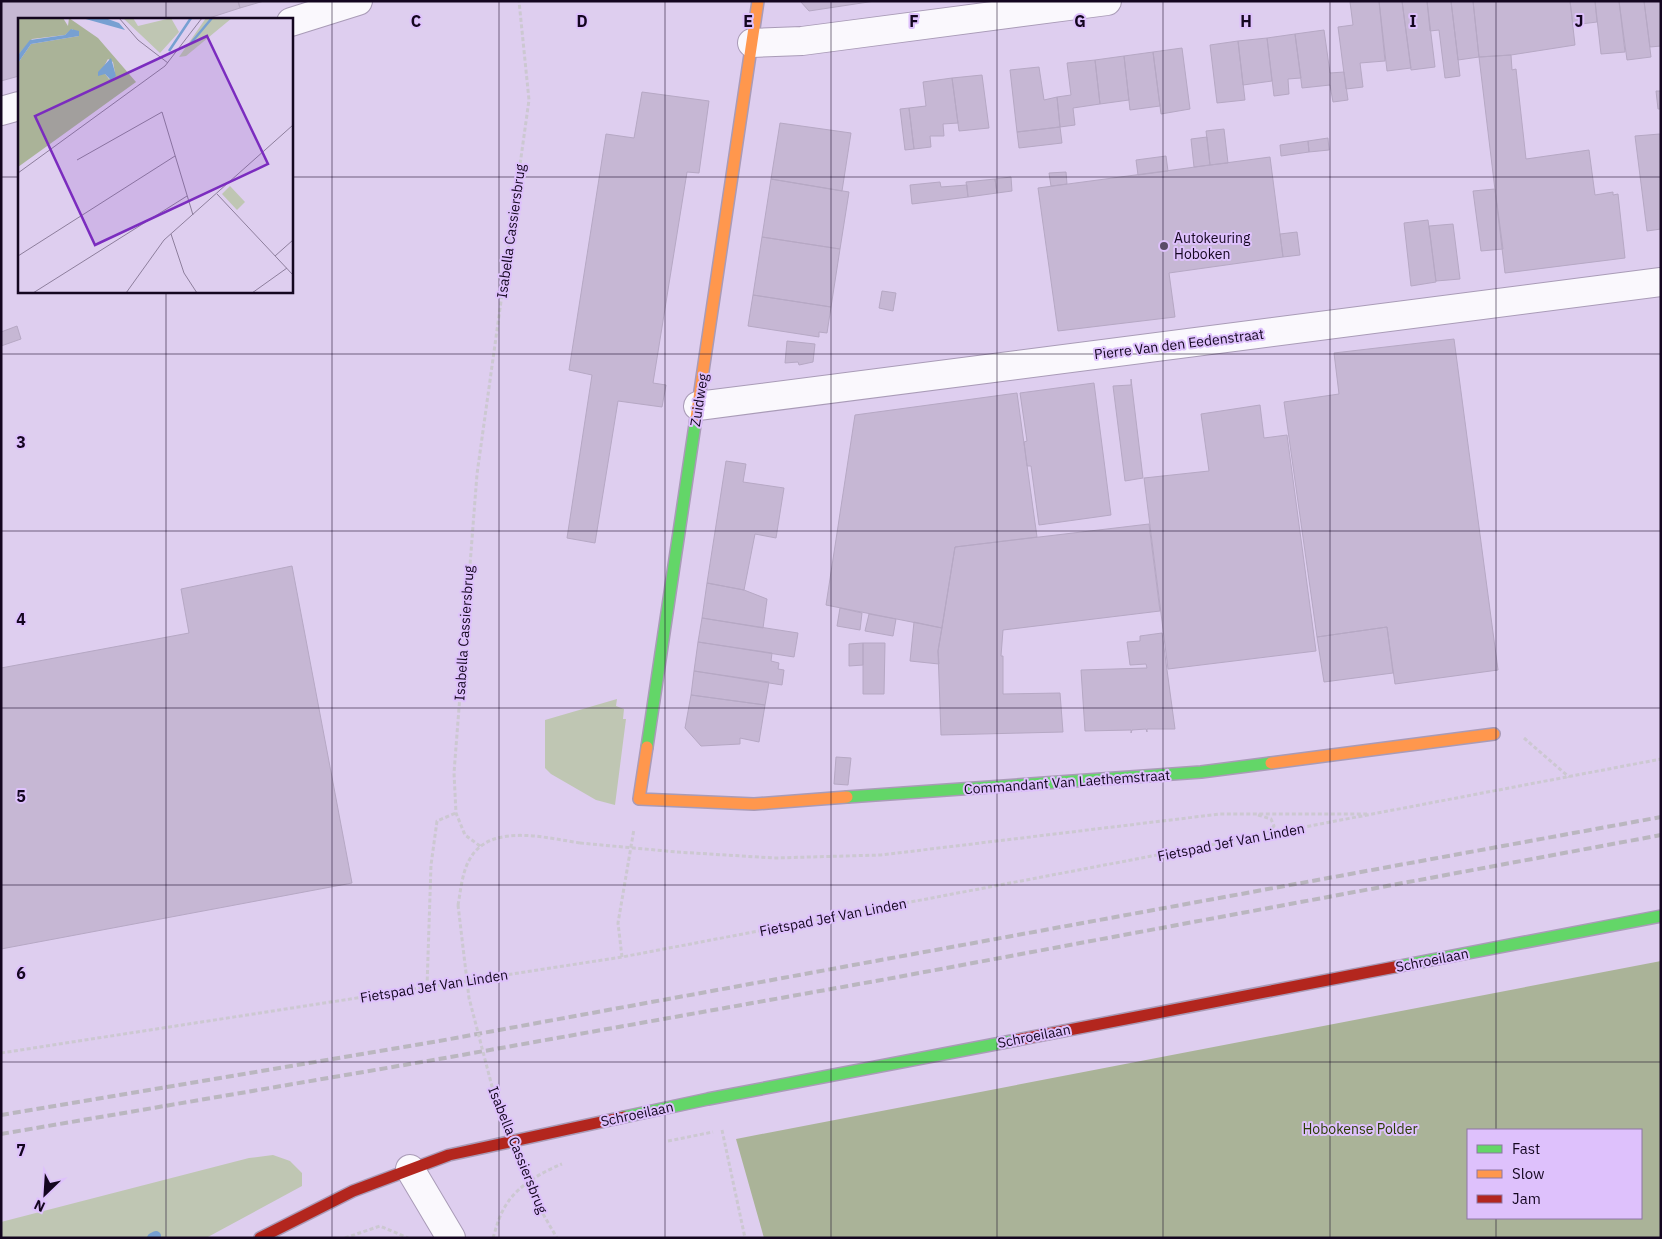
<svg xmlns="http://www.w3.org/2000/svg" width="1662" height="1239" font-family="'IBM Plex Sans',sans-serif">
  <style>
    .green { fill: #bfc6b3 }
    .forest { fill: #aab398; fill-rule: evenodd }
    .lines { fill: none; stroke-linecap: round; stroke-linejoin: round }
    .stream { stroke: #77a0d2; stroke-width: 10 }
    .building { fill: #c6b7d4; stroke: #b6a8c4 }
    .street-casing { stroke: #a99bb7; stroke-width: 30 }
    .fast-casing { stroke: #a99bb7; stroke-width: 14 }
    .slow-casing { stroke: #a99bb7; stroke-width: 14 }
    .jam-casing { stroke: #a99bb7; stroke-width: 14 }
    .path { stroke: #ccc8d1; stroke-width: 3; stroke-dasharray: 4 2.5; stroke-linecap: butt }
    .street { stroke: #faf8fd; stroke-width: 28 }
    .fast { stroke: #63d668; stroke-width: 11 }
    .slow { stroke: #ff974d; stroke-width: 11 }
    .jam { stroke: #b3261e; stroke-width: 11 }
    .rail { stroke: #bab6bf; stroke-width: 4; stroke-dasharray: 8 4; stroke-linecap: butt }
    .path-bridge { stroke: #ccc8d1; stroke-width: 3; stroke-dasharray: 4 2.5; stroke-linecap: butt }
    .grid { fill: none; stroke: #140620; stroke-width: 1; stroke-opacity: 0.55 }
    .poi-dot { fill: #5b4c68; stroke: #dec1fc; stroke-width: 2 }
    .labels { text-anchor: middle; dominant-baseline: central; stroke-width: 4; stroke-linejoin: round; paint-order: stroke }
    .street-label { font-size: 14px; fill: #140620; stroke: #dec1fc }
    .poi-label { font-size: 14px; fill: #140620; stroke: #dec1fc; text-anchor: start }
    .park-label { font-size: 14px; fill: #2a3e03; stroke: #dec1fc }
    .inset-river { fill: none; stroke: #77a0d2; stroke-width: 2.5 }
    .inset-road { fill: none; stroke: #8d7e9c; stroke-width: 1 }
    .view { fill: #7b2cbf; fill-opacity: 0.15; stroke: #7b2cbf; stroke-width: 2.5 }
    .inset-edge { fill: none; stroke: #140620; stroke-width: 2.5 }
    .grid-label { font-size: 16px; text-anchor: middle; font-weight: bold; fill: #140620; stroke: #dec1fc; stroke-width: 4; stroke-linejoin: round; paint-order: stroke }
  </style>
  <rect width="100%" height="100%" fill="#deceef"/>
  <path class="green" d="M617 699 616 706 624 709 623 719H626L615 805 596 800 551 774 545 768V720Z
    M273 1155 290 1161 302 1173V1186L206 1238H1V1222L249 1158Z"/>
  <path class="forest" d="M1661 961V1238H764L736 1139ZM1468 1130H1641V1218H1468Z"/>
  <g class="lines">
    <path class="stream" d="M152 1238 156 1236"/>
  </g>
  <path class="building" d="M1 1H238L240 8 206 19H19V76L1 81Z
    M238 1H264L240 8Z
    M800 1H875L809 11Z
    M1379 1H1402L1411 68 1387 71Z
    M1379 1 1385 61 1360 63 1363 87 1346 89 1338 27 1353 25 1350 2Z
    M1402 1H1427L1435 67 1411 70Z
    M1427 1H1451L1460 76 1445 78 1439 30 1430 31Z
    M1451 1H1473L1479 57 1458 60Z
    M1473 1H1570L1575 45 1511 55 1479 57Z
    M1570 1H1595L1597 22 1573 25Z
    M1595 1H1619L1625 52 1601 54Z
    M1619 1H1644L1651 57 1627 60Z
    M1644 1H1661V46L1650 47Z
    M1324 30 1330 73 1344 72 1348 100 1333 102 1330 85 1302 88 1295 34Z
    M1295 34 1301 78 1288 79 1289 94 1274 96 1267 38Z
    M1267 38 1272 81 1243 85 1238 41Z
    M1238 41 1245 100 1217 103 1210 45Z
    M1182 48 1190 109 1161 114 1153 52Z
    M1153 52 1160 106 1130 110 1124 56Z
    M1511 55 1512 70 1516 69 1526 159 1589 150 1595 195 1613 192V195L1618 194 1625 258 1505 273 1479 57Z
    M1124 56 1129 100 1100 104 1095 60Z
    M1095 60 1100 104 1073 108 1075 125 1060 127 1057 97 1071 95 1067 63Z
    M1039 67 1044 100 1057 97 1060 127 1017 132 1010 70Z
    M982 75 989 128 959 131 952 78Z
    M952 78 958 123 943 124 944 136H930L931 147 914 149 909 108 926 106 923 82Z
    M1656 91H1661V109H1658Z
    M642 92 709 101 699 173 687 172 653 383 666 385 662 407 618 401 595 543 567 538 592 375 569 370 606 134 634 138Z
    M909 108 914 149 905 150 900 109Z
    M780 123 851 133 842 191 771 179Z
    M1060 127 1062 143 1019 148 1017 132Z
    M1224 129 1228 163 1210 165 1206 131Z
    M1660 134 1661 229 1647 231 1635 136Z
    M1207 137 1210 165 1194 167 1191 139Z
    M1328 138 1329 150 1309 152 1308 141Z
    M1308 141 1309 152 1281 156 1280 145Z
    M1166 156 1168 171 1138 175 1136 160Z
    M1270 157 1283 257 1169 273 1175 317 1058 331 1038 188Z
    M1066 172 1067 184 1051 186 1049 173Z
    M1011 177 1012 191 997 193 995 179Z
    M771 179 849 192 840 249 762 237Z
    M995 179 997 193 968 197 966 182Z
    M940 182 941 187 967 185 968 197 912 204 910 185Z
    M1495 189 1503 249 1481 251 1473 191Z
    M1428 220 1436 282 1411 286 1404 223Z
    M1453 224 1460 279 1436 281 1429 226Z
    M1297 232 1300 255 1283 257 1280 234Z
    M762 237 840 249 831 307 753 295Z
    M882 291 896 293 893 311 879 308Z
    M753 295 831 307 827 333 819 332V337L748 326Z
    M17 326 21 339 1 346V332Z
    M1454 339 1498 670 1395 684 1387 627 1317 637 1284 402 1339 394 1334 353Z
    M787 341 815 344 813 362 799 365 798 362 785 363Z
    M1131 379 1143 478 1125 481 1113 386 1131 385Z
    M1094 383 1111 515 1039 525 1031 466H1027L1024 442 1027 441 1020 393Z
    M1017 393 1037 537 955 547 942 628 826 605 855 415Z
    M1260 405 1264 438 1287 435 1316 651 1168 669 1144 478 1209 471 1201 414Z
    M726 461 746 464 743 482 784 488 776 538 755 534 744 590 707 583Z
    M1149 524 1160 611 1003 630 1001 656H1003V694L1060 693 1063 732 941 735 938 651 955 547Z
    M292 566 352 883 1 949V668L189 633 181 589Z
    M707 583 744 590 767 599 763 628 702 618Z
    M840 608 862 613 860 630 837 626Z
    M869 614 896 619 893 636 865 631Z
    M702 618 798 633 794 657 698 642Z
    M914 622 942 628 938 651 939 664 910 661Z
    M1387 627 1393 673 1324 682 1317 637Z
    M1162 633 1175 729H1147V732L1146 729 1132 730 1131 733V730L1085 731 1081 670 1147 668 1146 664 1130 665 1127 642 1140 641V636Z
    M698 642 772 653 771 661 779 663 778 669 784 670 782 685 694 671Z
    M863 643V665L849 666V644Z
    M863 643H885L884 694H863Z
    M694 671 769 682 765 705 691 695Z
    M691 695 765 705 759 742 740 738V744L701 746 685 728Z
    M836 757 851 758 848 785 834 784Z"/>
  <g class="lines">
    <g class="street-casing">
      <path id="street" d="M291 22 358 1
        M752 43 802 41 1107 1
        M1 111 19 106
        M698 406 1661 282
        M410 1169 451 1238"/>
    </g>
    <g class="fast-casing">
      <path id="fast" d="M647 747 696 418
        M847 797 1201 772 1271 763
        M1395 967 1661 916
        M624 1117 708 1099 1017 1040"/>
    </g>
    <g class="slow-casing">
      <path id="slow" d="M696 418 758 1
        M647 747 639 799 754 804 847 797
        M1271 763 1494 734"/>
    </g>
    <g class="jam-casing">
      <path id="jam" d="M1017 1040 1395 967
        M260 1238 353 1191 449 1155 624 1117"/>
    </g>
    <path class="path" d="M1524 738 1569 777
      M1258 815 1271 819 1274 826 1267 834
      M480 846 465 835 456 813 454 773 477 474 529 100 519 1
      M677 852 774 858 881 855 1220 814H1367
      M458 905C461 889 462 871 471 857 492 823 547 838 580 843
      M622 957 618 923 634 829
      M427 987 431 865 437 821 456 813
      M1 1053 622 957 1661 759
      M722 1130 745 1238
      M668 1141 713 1132
      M543 1214 557 1238
      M345 1238 380 1226 408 1238
      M493 1238C497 1225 500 1213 508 1202 519 1185 544 1171 562 1164"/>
    <use href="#street" class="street"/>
    <use href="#fast" class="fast"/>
    <use href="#slow" class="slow"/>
    <use href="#jam" class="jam"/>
    <path class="rail" d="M1 1115 439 1041 1661 817
      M1 1134 445 1058 887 979 1661 835"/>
    <path class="path-bridge" d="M580 843 677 852
      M458 905 469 998 494 1094 543 1214"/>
  </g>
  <path class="grid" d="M166 1V19M332 1V1238M499 1V1238M665 1V1238M831 1V1238M997 1V1238M1163 1V1238M1330 1V1238M1496 1V1130M1 177H19M291 177H1661M166 291V1238M1 354H1661M1 531H1661M1 708H1661M1 885H1661M1 1062H1661M1496 1218V1238"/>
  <circle class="poi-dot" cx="1164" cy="246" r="5"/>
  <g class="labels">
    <g class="street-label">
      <text transform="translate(511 231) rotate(-82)">Isabella Cassiersbrug</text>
      <text transform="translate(1179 344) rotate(-7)">Pierre Van den Eedenstraat</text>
      <text transform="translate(699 400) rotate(-81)">Zuidweg</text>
      <text transform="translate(464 633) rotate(-86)">Isabella Cassiersbrug</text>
      <text transform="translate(1067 782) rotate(-4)">Commandant Van Laethemstraat</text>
      <text transform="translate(1231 842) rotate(-11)">Fietspad Jef Van Linden</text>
      <text transform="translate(833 917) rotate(-11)">Fietspad Jef Van Linden</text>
      <text transform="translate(1432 960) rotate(-11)">Schroeilaan</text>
      <text transform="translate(434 986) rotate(-9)">Fietspad Jef Van Linden</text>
      <text transform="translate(1034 1036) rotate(-11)">Schroeilaan</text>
      <text transform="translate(637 1114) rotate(-12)">Schroeilaan</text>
      <text transform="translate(518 1150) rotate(68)">Isabella Cassiersbrug</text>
    </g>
    <g class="poi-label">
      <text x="1174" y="238">Autokeuring<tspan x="1174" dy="16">Hoboken</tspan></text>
    </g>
    <g class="park-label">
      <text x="1360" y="1129">Hobokense Polder</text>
    </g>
  </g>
  <g transform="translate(18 18)">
    <rect width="275" height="275" fill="#deceef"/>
    <path d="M105 0H115L120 8 153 0 161 14 142 35ZM188 0H214L168 38 161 39ZM212 168 227 184 219 192 204 176Z" fill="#bfc6b3"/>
    <path d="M0 0H45L50 8 51 0 80 20 118 64 0 149V45L13 26 61 18 54 11 47 17 14 21 0 37ZM90 41 95 44 97 55 91 61 84 52Z" fill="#aab398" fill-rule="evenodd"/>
    <path d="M64 0H87L101 5 107 12ZM53 11 61 13V18L13 26 0 45V37L12 22 47 17ZM93 40 98 58 93 62 87 56 80 58V54Z" fill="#77a0d2"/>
    <path class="inset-river" d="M173 25 194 0M151 33 173 0"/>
    <path class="inset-road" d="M101 0 120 22 150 45M59 142 144 94 175 197M0 155 147 48 184 0M199 176 275 257M153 216 166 255 179 275M0 238 157 138M257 238 275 222M15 275 169 178M108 275 146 222 275 107M234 275 269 250"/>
    <path class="view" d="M189 18 250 146 77 227 17 98Z"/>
    <rect width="275" height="275" class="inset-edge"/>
  </g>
  <g class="grid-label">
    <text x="416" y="27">C</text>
    <text x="582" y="27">D</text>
    <text x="748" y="27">E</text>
    <text x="914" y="27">F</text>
    <text x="1080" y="27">G</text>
    <text x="1246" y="27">H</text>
    <text x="1413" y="27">I</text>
    <text x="1579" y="27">J</text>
    <text x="21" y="448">3</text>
    <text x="21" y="625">4</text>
    <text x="21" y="802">5</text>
    <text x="21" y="979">6</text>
    <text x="21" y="1156">7</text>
  </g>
  <rect width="1662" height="1239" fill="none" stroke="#140620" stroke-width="5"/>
  <rect x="1467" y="1129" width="175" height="90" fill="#dec1fc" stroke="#8d76a4"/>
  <rect x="1477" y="1145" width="25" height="8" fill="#63d668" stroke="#8d76a4"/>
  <text x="1512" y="1154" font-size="15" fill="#140620">Fast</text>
  <rect x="1477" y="1170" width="25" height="8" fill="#ff974d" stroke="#8d76a4"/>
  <text x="1512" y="1179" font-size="15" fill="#140620">Slow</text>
  <rect x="1477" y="1195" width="25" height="8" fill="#b3261e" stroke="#8d76a4"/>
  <text x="1512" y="1204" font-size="15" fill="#140620">Jam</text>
  <g transform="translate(45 1194) rotate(205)" stroke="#dec1fc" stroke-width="4" paint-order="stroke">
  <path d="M0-4L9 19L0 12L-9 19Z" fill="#140620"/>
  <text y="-8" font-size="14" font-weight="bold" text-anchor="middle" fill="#140620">N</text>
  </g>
</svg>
